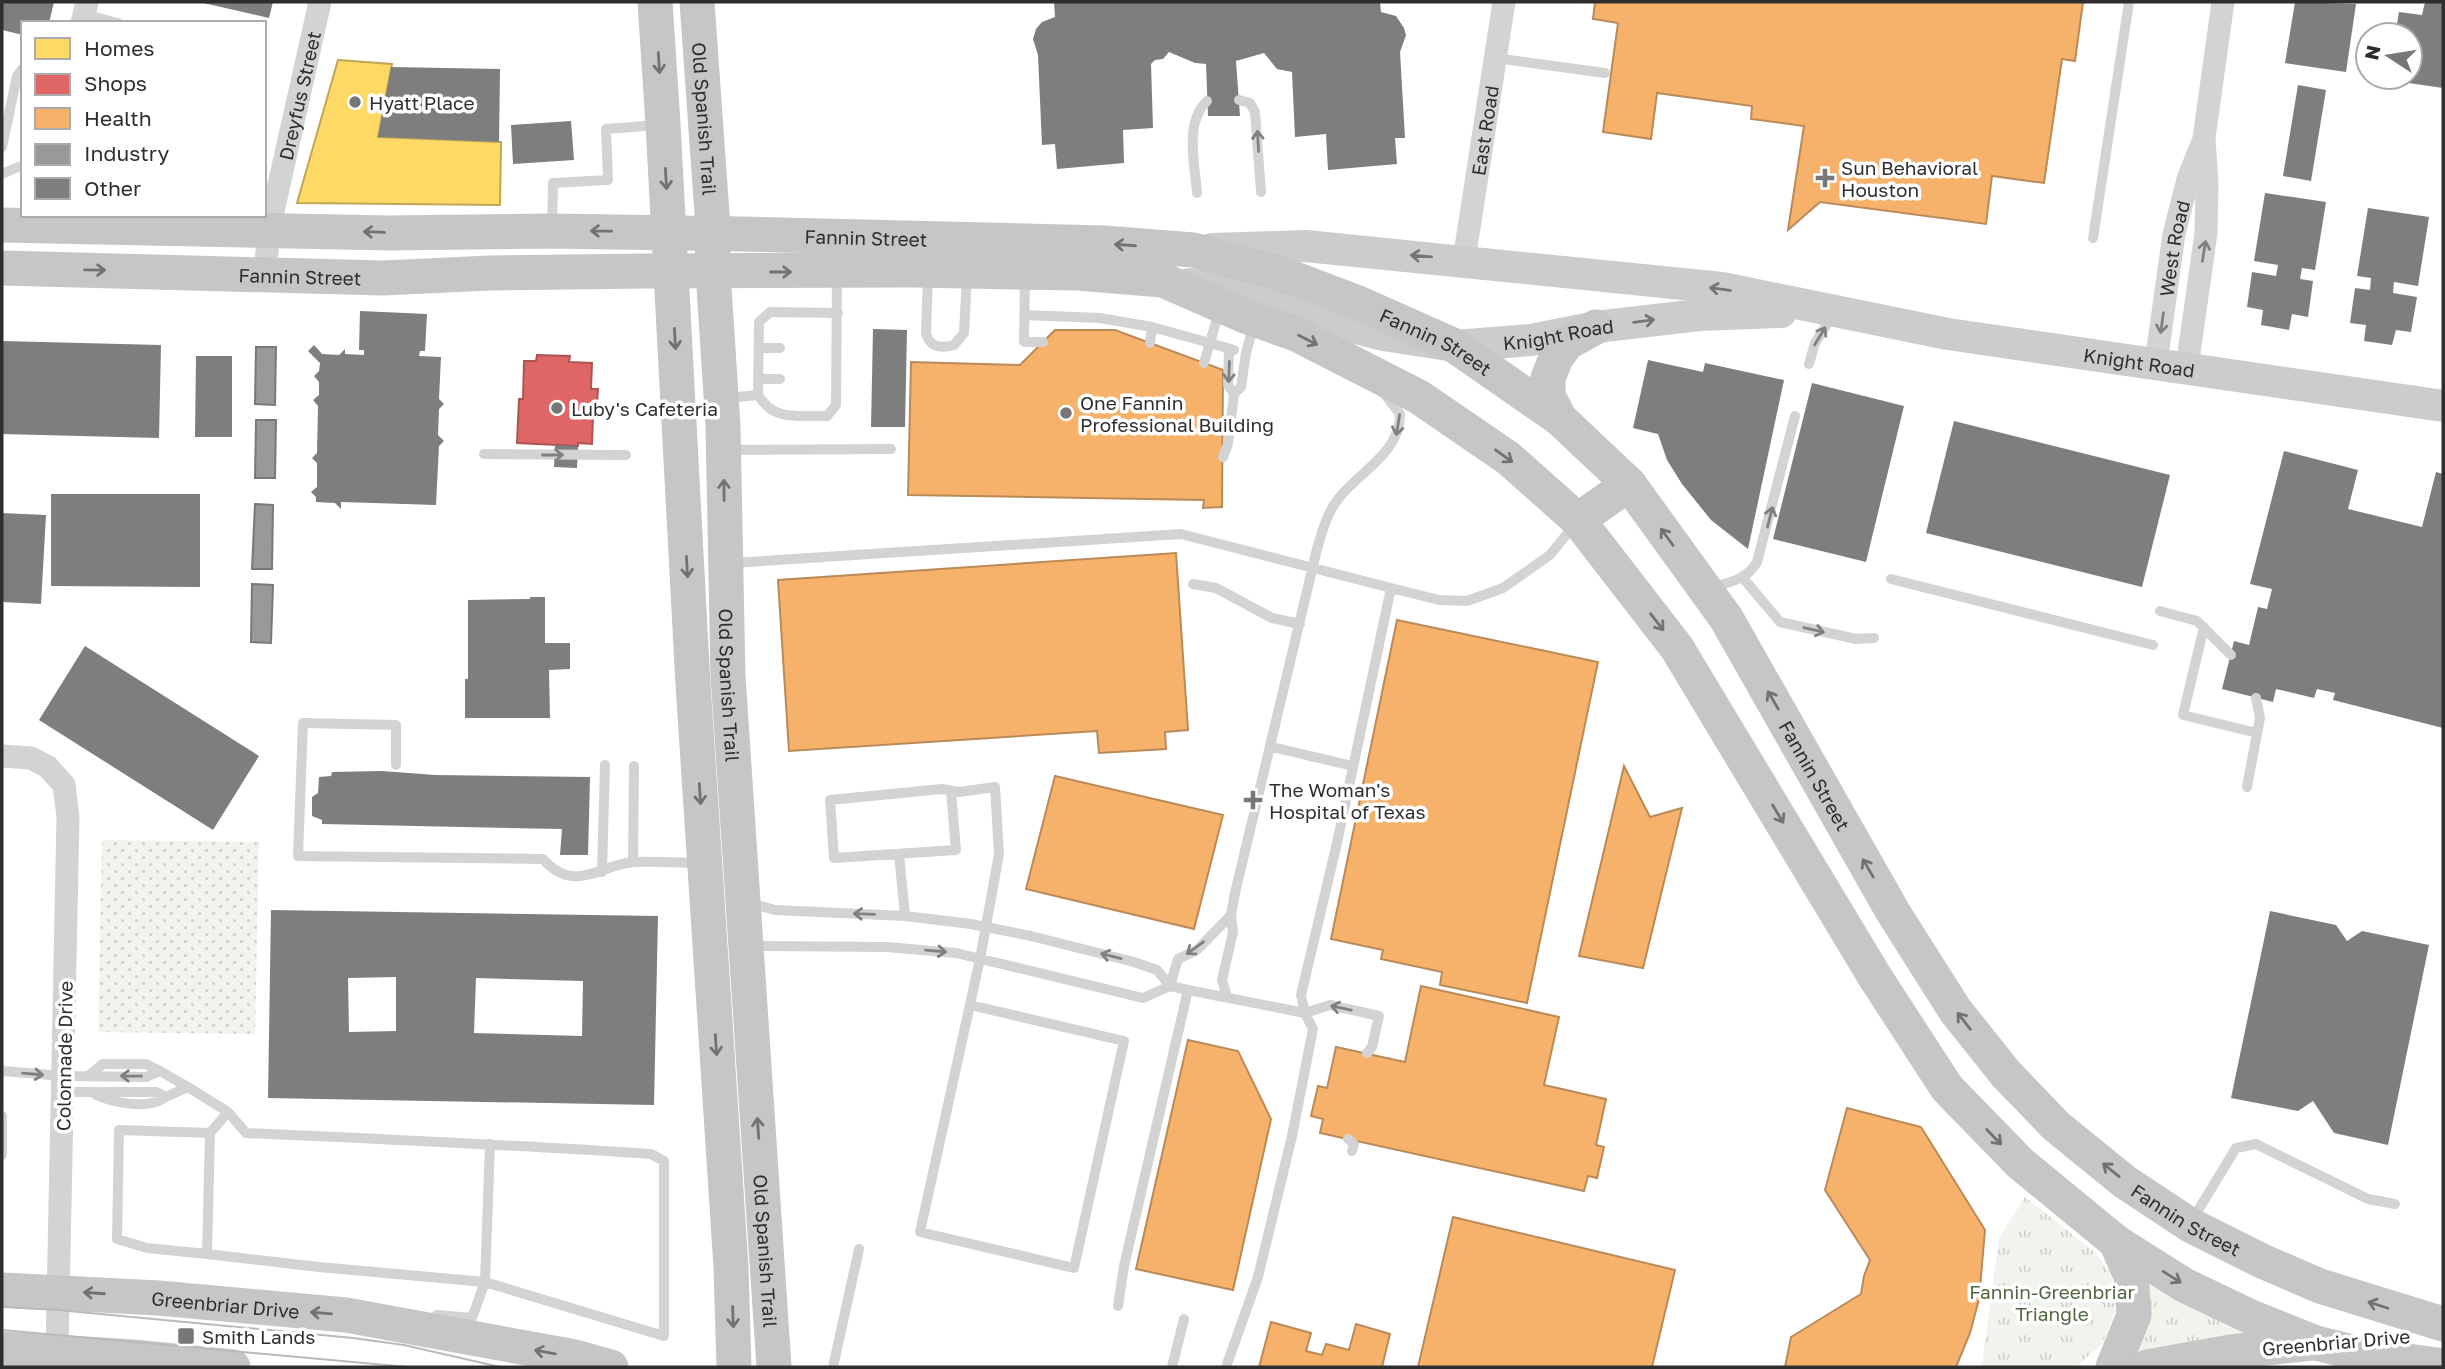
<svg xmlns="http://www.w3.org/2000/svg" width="2445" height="1369" font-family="'Golos Text',sans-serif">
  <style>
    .grass { fill: url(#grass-dots) }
    .park { fill: url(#park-tufts) }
    .homes { fill: #ffd966; stroke: #c0a655; stroke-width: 2 }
    .shops { fill: #e06666; stroke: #ab5555; stroke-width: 2 }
    .health { fill: #f6b26b; stroke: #ba8a59; stroke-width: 2 }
    .industry { fill: #999; stroke: #797979; stroke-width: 2 }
    .building { fill: #7e7e7e; fill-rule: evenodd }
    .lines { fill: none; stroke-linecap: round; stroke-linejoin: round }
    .lane { stroke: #d3d3d3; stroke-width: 10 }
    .street { stroke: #d3d3d3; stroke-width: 23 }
    .secondary { stroke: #ccc; stroke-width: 32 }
    .primary { stroke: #c6c6c6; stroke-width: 35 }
    .tram { stroke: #bababa; stroke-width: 2 }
    .oneway { stroke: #727272 }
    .oneway2 { stroke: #808080 }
    .oneway3 { stroke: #757575 }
    .poi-dot { fill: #777; stroke: #fff; stroke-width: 2.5 }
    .labels { text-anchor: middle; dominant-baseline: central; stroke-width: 7; stroke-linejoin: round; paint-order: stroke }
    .street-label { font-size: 19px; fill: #2e2e2e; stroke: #fff }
    .poi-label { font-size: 19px; fill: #2e2e2e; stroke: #fff; text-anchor: start }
    .park-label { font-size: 19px; fill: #4e683c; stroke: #fff }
  </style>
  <defs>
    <pattern id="grass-dots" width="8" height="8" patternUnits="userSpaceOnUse" patternTransform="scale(1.75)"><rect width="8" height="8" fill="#f0f4ec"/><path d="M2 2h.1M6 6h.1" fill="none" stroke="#ced2cb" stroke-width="1.8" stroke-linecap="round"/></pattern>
    <pattern id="park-tufts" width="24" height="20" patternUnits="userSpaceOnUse" patternTransform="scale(1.75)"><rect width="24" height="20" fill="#f0f4ec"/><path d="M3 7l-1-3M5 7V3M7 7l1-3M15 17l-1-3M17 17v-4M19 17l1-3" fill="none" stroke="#ced2cb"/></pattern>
  </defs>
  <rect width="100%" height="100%" fill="#fff"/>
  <path class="grass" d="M102 840 259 842 255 1034 98 1032Z"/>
  <path class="park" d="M2025 1197 2096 1253 2112 1276 2115 1312 2103 1343 2077 1366 1984 1367 1982 1365 1999 1238Z
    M2143 1281 2251 1329 2250 1337 2136 1360Z"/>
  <path class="homes" d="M338 60 392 64 378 137 501 142 500 205 297 203Z"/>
  <path class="shops" d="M537 355 570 356 569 362 592 363 591 389H598L596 417H593L592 444 578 443V446L517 443 519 399H523L524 361H536Z"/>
  <path class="health" d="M1595 2H2083L2075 61 2062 59 2044 183 1992 176 1986 224 1820 202 1788 230 1804 126 1751 119 1752 106 1657 93 1651 139 1603 132 1618 23 1593 19Z
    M1055 330H1115L1223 370 1222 507 1203 508 1204 500 908 495 911 362 1020 365Z
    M1176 553 1188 730 1165 732 1166 749 1099 753 1097 731 789 751 778 580Z
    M1397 620 1598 662 1527 1003 1440 985 1442 972 1381 959 1383 950 1331 939Z
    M1624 766 1650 817 1682 808 1643 968 1579 956Z
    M1055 776 1223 815 1194 929 1026 889Z
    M1421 986 1559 1017 1544 1085 1606 1099 1596 1145 1604 1147 1597 1178 1588 1176 1584 1191 1320 1133 1323 1119 1311 1116 1318 1086 1327 1088 1336 1047 1405 1062Z
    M1188 1040 1238 1051 1271 1119 1233 1290 1136 1269Z
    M1847 1108 1921 1127 1985 1230 1979 1299 1970 1333 1956 1367H1785L1791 1337 1861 1294 1864 1276 1870 1260 1825 1190Z
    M1453 1217 1675 1270 1652 1367H1418Z
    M1271 1322 1311 1333 1306 1351 1322 1355 1326 1344 1349 1350 1356 1324 1390 1334 1382 1367H1259Z"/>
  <path class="industry" d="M256 347H276L275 405 255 404Z
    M256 420H276L275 478H255Z
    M255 504 273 505 272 569H252Z
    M252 584 273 585 271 643 251 642Z"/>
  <path class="building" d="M2 2H54L49 23H23V35L2 30Z
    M199 2H273L269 18Z
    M1054 2H1380L1381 12 1396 16 1404 28 1406 35 1400 52 1405 138H1395L1397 164 1328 170 1326 134 1295 137 1292 72 1277 69 1264 53 1236 61 1240 116H1208L1206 64 1195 63 1169 52 1163 59 1155 60 1151 64 1153 128 1123 130 1124 163 1057 169 1055 144 1042 145 1038 55 1033 39 1036 29 1042 22 1055 17Z
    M2295 2 2356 4 2346 72 2285 63Z
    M2425 2H2443V88L2388 80V77H2410V35H2395L2399 12 2422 15Z
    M391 67 500 69 499 142 378 137Z
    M2298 85 2326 90 2311 181 2283 176Z
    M571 121 574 160 513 164 511 125Z
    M2265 193 2326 202 2315 270 2302 268 2300 279 2313 281 2308 317 2292 314 2289 330 2261 325 2263 310 2247 307 2252 272 2276 276 2278 265 2254 261Z
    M2368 208 2429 217 2418 286 2394 282 2393 293 2417 297 2411 332 2396 330 2392 345 2364 341 2366 325 2350 323 2355 288 2370 290 2371 278 2357 276Z
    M360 311 427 314 425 351H420L419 356 441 357 439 399 444 404 439 409 438 435 444 441 439 446 436 505 341 502V509L335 503 316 502V497L311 492 317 487V463L312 458 317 453 318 406 313 400 319 395V382L314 376 319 371 320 363 308 351 314 345 322 354 339 355 345 349V354L364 355V350H359Z
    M873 329 907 330 905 427H871Z
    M2 341 161 345 159 438 2 434Z
    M196 356H232V437H195Z
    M1648 360 1703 372 1705 363 1784 380 1748 549 1711 520 1682 484 1667 460 1658 434 1633 428Z
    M1812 383 1904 406 1866 562 1773 539Z
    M1954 421 2170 475 2142 587 1926 533Z
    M555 445 578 446 577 468 554 467Z
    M2284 451 2358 470 2348 509 2422 527 2436 472 2443 474V728L2333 700 2335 693 2317 689 2314 698 2276 689 2273 702 2222 689 2234 641 2249 645 2258 607 2267 609 2272 589 2250 584Z
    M51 494H200V587L51 586Z
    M2 513 46 515 41 604 2 602Z
    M530 597H545V643H570V669L549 670 550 718H465V679H468V600L530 599Z
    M85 646 259 756 213 830 39 720Z
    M382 771 435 775 590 777 588 855H560L562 829 322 824V820L312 816V797L318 793 319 777 331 776 332 772Z
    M271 910 658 916 654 1105 268 1098ZM396 977V1031L349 1032 348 978ZM476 978 583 981 582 1036 474 1033Z
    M2270 911 2336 925 2347 941 2362 931 2429 945 2388 1145 2334 1133 2313 1101 2298 1111 2231 1098Z"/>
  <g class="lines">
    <path class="lane" d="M84 14 118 23
      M1495 58 1605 73
      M1239 100 1250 103 1255 112 1261 192
      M2 147 17 76 23 68
      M2 174 18 167H23
      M1197 193C1195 164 1184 123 1207 101
      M552 228 553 183 608 180 606 129 659 125
      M2093 238 2129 2
      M928 274 926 333C929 347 941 349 954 345L964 333 967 276
      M1025 278 1024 342H1043
      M1024 315 1100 318 1152 327 1210 343 1219 311
      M1150 343 1152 327
      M759 348H780
      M1204 363 1210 343 1234 350
      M1809 364 1815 343 1834 313
      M759 379H780
      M1234 394 1241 387 1246 353 1254 324
      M758 395 759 322 770 312 838 313
      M727 398 758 395C774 422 799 415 827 416L836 405 837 275
      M729 450 891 449
      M484 454 626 455
      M1223 457 1228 444 1234 394 1228 385 1229 349
      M732 563 1181 534 1391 588
      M1743 578 1780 622 1856 639 1874 638
      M1891 579 2153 645
      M1193 584 1216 588 1272 618 1300 624
      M1710 588C1729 582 1747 580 1757 562L1795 416
      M2160 611 2197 621 2231 655
      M2204 627 2183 715 2257 733
      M1272 747 1353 766
      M396 765V725L303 723 298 856 543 859C574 895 601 864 634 862 655 861 678 863 699 863
      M2247 787 2260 718 2256 698
      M951 791 956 850 834 858 830 800 942 789 959 792 995 787 999 854 980 959 920 1232 1074 1268 1124 1041 970 1005
      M899 854 905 916
      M633 862 634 766
      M602 872 605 765
      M747 902 775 910 905 916 971 924 1031 936 1134 962 1157 970 1170 986
      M752 946 887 947 956 953 1143 998 1170 986 1188 990
      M1170 986 1178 959 1197 950 1231 915
      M1227 997 1222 980 1233 932 1231 915 1235 893 1317 549C1322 532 1327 513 1338 499 1359 472 1401 452 1400 414L1383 392
      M2 1071 63 1076 146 1077 160 1071 188 1087 166 1097 156 1092H63
      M88 1076 103 1064H146L160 1071
      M188 1087 228 1112
      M96 1095C115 1103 148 1110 166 1097
      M2 1116V1155
      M1348 1139 1354 1144 1352 1151
      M2191 1222 2236 1148 2256 1144 2368 1199 2395 1204
      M207 1254 147 1248 117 1239 119 1130 210 1133
      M1118 1306 1124 1266 1188 990 1305 1013 1330 1005 1379 1016 1372 1047 1367 1053
      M437 1315 472 1318 485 1282 664 1336V1161L651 1154C516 1145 381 1139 246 1133L228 1112 210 1133 207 1254 319 1267 485 1282 490 1144
      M833 1367 859 1249
      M1172 1367 1184 1319
      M1226 1367 1258 1277 1292 1136 1313 1029 1305 1013 1301 995 1337 843 1391 588 1439 600 1467 601 1503 588 1550 555 1574 525"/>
    <g class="street">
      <path d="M82 23 87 2"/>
      <path id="s1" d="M1464 260 1504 2"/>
      <path id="s2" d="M265 274 269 229 320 2"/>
      <path id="s3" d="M2156 363 2174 234 2188 179 2202 144"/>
      <path d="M2187 367 2206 233 2207 184 2204 138 2223 2"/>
      <path d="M2 756 31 758 48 767 64 785 68 817 57 1351"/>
    </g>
    <g class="secondary">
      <path id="s4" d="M1212 249 1306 246 1722 288 1948 334 2443 406"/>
      <path id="s5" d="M1189 284 1254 294 1334 322 1383 335 1455 346 1531 340 1596 327 1699 315 1781 312"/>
    </g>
    <g class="primary">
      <path d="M655 2 663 124 693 684 731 1267 734 1367"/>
      <path id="s6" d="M697 2 712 214 713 272 723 426 728 676 774 1367"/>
      <path id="s7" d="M2 225 389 233 552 231 742 234 1104 243 1193 250 1275 272 1303 282 1356 302 1455 346 1560 419 1629 484 1726 618 1893 912 1955 1010 2006 1074 2056 1126 2125 1182 2190 1225 2262 1261 2320 1286 2443 1324"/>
      <path id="s8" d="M2 268 383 278 490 273 648 271 912 270 1078 273 1163 280 1245 316 1296 334 1419 397 1508 458 1578 520 1677 648 1875 977 1947 1088 2020 1163 2116 1242 2184 1285 2251 1317 2316 1343 2364 1355 2443 1366"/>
      <path d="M1560 419 1548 396V378L1556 358 1567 343 1596 327"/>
      <path d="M1578 520 1629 484"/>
      <path id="s9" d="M2 1290 159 1298 346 1315 575 1357 611 1367"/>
      <path d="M2 1349 134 1357 233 1367"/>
      <path d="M2113 1367 2134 1315 2131 1276 2116 1242"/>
      <path d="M2147 1367 2231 1352 2311 1343"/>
    </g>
    <path class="tram" d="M2 1307 58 1310 353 1338 404 1345 500 1367
      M2 1330 408 1367"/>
  </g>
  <defs><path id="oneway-shaft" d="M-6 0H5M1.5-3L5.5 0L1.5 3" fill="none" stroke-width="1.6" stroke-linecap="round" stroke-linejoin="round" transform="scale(1.75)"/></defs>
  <g class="oneway">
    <use href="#oneway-shaft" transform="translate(659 63) rotate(86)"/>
    <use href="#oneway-shaft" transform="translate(666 179) rotate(87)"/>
    <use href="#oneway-shaft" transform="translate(601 231) rotate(-179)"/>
    <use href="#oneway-shaft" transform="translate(374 232) rotate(-178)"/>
    <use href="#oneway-shaft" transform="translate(1125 245) rotate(-176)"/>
    <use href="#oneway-shaft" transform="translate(95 270) rotate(1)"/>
    <use href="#oneway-shaft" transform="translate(781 272)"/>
    <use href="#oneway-shaft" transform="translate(675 339) rotate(87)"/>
    <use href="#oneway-shaft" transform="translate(1308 340) rotate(27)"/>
    <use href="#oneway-shaft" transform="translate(1504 456) rotate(36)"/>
    <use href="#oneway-shaft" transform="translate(724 490) rotate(-91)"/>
    <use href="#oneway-shaft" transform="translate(1667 537) rotate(-126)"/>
    <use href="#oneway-shaft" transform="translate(687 567) rotate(87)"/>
    <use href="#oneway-shaft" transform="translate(1657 622) rotate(52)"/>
    <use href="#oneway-shaft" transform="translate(1773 700) rotate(-120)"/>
    <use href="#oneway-shaft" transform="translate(700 794) rotate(86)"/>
    <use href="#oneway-shaft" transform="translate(1778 814) rotate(59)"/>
    <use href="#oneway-shaft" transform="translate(1868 868) rotate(-120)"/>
    <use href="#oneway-shaft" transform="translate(1964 1021) rotate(-128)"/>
    <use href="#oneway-shaft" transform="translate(716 1045) rotate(86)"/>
    <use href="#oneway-shaft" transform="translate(758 1128) rotate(-94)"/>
    <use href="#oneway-shaft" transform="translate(1994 1137) rotate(46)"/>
    <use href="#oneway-shaft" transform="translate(2111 1170) rotate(-141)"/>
    <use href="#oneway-shaft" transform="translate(2172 1277) rotate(32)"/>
    <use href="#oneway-shaft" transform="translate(94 1293) rotate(-176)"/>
    <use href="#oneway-shaft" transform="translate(2378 1305) rotate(-162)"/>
    <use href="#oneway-shaft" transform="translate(321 1313) rotate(-175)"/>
    <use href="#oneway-shaft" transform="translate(733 1317) rotate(88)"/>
    <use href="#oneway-shaft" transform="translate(545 1352) rotate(-170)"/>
  </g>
  <g class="oneway2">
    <use href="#oneway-shaft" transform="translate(1258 141) rotate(-93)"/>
    <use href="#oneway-shaft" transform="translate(2204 251) rotate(-81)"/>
    <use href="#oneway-shaft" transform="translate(2162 323) rotate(98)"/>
    <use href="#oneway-shaft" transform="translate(1820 336) rotate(-59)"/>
    <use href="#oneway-shaft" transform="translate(1229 372) rotate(92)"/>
    <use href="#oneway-shaft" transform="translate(1398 425) rotate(99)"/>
    <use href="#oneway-shaft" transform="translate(553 455)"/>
    <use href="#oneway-shaft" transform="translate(1770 517) rotate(-76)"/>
    <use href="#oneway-shaft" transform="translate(1814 630) rotate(13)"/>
    <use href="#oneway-shaft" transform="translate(864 914) rotate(-178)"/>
    <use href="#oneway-shaft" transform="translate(1195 948) rotate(144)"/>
    <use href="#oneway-shaft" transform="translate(936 951) rotate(5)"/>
    <use href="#oneway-shaft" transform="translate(1111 956) rotate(-166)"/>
    <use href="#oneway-shaft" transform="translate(1341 1008) rotate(-168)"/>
    <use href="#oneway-shaft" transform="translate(33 1074) rotate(5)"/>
    <use href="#oneway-shaft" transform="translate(131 1076) rotate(-179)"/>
  </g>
  <g class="oneway3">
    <use href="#oneway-shaft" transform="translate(1421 256) rotate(-175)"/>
    <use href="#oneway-shaft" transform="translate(1720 289) rotate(-172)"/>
    <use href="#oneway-shaft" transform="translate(1644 321) rotate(-7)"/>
  </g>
  <g class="poi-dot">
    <circle cx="355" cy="102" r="7"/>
    <path d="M1821.5 167.5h7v7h7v7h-7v7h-7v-7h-7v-7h7z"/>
    <circle cx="557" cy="408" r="7"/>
    <circle cx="1066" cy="413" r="7"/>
    <path d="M1249.5 789.5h7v7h7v7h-7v7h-7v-7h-7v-7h7z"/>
    <rect x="177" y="1327" width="18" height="18" rx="3.5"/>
  </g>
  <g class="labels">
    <g class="street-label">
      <text stroke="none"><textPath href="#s2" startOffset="182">Dreyfus Street</textPath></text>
      <text stroke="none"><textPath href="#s6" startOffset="117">Old Spanish Trail</textPath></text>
      <text stroke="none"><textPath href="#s1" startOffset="131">East Road</textPath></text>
      <text stroke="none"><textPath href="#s7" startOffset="864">Fannin Street</textPath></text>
      <text stroke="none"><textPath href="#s3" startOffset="116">West Road</textPath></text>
      <text stroke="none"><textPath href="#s8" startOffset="298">Fannin Street</textPath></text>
      <text stroke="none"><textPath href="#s5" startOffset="378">Knight Road</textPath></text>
      <text stroke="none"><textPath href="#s7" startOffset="1452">Fannin Street</textPath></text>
      <text stroke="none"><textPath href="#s4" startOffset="936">Knight Road</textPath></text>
      <text stroke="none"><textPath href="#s6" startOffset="684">Old Spanish Trail</textPath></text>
      <text stroke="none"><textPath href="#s7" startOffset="2040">Fannin Street</textPath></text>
      <text transform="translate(64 1056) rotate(-89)">Colonnade Drive</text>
      <text stroke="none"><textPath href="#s7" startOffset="2628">Fannin Street</textPath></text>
      <text stroke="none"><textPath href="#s6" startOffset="1251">Old Spanish Trail</textPath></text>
      <text stroke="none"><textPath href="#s9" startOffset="224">Greenbriar Drive</textPath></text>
      <text transform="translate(2336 1342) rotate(-5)">Greenbriar Drive</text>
    </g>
    <g class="poi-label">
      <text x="369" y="102">Hyatt Place</text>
      <text x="1841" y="167">Sun Behavioral<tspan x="1841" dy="22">Houston</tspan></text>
      <text x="1080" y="402">One Fannin<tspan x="1080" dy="22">Professional Building</tspan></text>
      <text x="571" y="408">Luby's Cafeteria</text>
      <text x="1269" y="789">The Woman's<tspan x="1269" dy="22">Hospital of Texas</tspan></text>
      <text x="202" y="1336">Smith Lands</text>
    </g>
    <g class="park-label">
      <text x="2052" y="1291">Fannin-Greenbriar<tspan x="2052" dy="22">Triangle</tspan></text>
    </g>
  </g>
  <rect width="2445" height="1369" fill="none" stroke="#2e2e2e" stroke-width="7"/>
  <rect x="21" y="21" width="245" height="196" fill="#ffffff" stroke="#ababab" stroke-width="2"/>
  <rect x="35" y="38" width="35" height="21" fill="#ffd966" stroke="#ababab" stroke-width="2"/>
  <text x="84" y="56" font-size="21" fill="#2e2e2e">Homes</text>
  <rect x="35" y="74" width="35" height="21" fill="#e06666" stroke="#ababab" stroke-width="2"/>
  <text x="84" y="91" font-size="21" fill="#2e2e2e">Shops</text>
  <rect x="35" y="108" width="35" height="21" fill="#f6b26b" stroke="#ababab" stroke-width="2"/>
  <text x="84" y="126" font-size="21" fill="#2e2e2e">Health</text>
  <rect x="35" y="144" width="35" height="21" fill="#999999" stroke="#ababab" stroke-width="2"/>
  <text x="84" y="161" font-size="21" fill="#2e2e2e">Industry</text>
  <rect x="35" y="178" width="35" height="21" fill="#7e7e7e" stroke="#ababab" stroke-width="2"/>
  <text x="84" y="196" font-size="21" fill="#2e2e2e">Other</text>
  <g transform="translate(2389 56) rotate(282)"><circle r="33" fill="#ffffff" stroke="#ababab" stroke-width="2"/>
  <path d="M0-5L12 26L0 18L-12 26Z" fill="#777777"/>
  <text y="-10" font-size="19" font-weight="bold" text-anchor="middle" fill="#2e2e2e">N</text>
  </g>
</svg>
